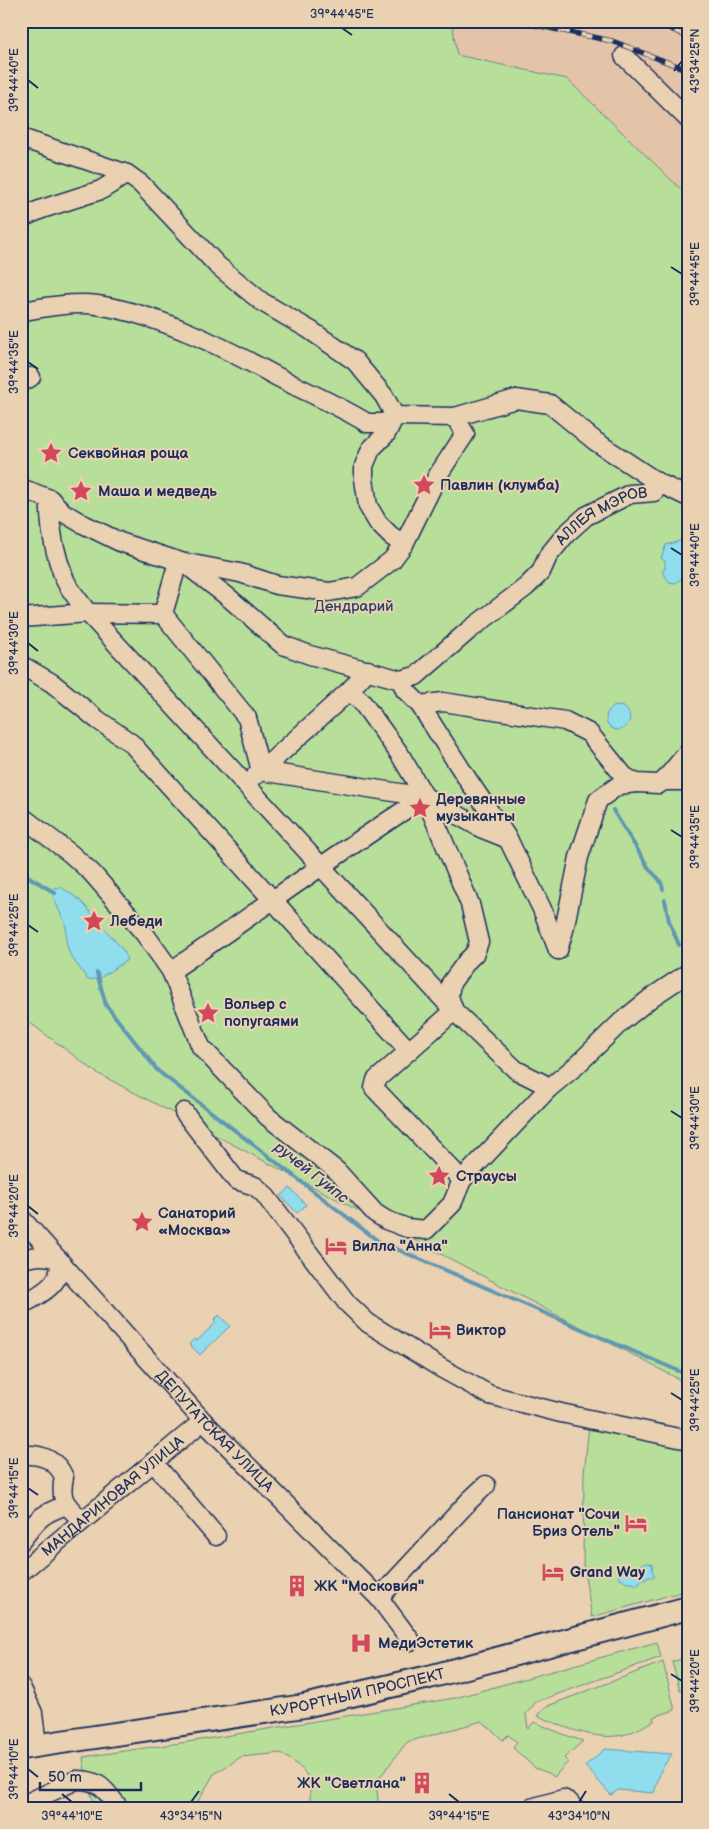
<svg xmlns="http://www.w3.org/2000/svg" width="709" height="1829" font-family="'Balsamiq Sans',sans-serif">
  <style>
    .built { fill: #e4c4a8 }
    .green { fill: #b8df9a; stroke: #6a877c }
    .water { fill: #8fdded; stroke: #6197b4 }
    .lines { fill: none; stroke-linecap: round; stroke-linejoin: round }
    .stream { stroke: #6197b4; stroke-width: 4 }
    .minor-casing { stroke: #1b2f5e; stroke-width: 21 }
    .major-casing { stroke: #1b2f5e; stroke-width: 26 }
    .minor { stroke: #ead1b2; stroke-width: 18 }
    .major { stroke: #ead1b2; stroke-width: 22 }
    .rail-casing { stroke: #1b2f5e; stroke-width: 5.5 }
    .rail { stroke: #ead1b2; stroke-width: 4; stroke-dasharray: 11; stroke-linecap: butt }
    .ticks { fill: none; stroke: #1b2f5e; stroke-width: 2 }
    .labels { text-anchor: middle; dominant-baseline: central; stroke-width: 4; stroke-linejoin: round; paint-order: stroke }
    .poi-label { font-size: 15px; font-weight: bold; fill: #1b2f5e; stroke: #ead1b2; text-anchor: start }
    .street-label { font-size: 15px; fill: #1b2f5e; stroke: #ead1b2 }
    .park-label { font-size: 15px; fill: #2b4164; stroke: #ead1b2 }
    .water-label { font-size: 16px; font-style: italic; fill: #27406c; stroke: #ead1b2 }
    .neatline { fill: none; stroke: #1b2f5e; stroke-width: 2 }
    .ticks-label { font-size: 12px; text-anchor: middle; fill: #1b2f5e }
  </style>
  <rect width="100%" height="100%" fill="#ead1b2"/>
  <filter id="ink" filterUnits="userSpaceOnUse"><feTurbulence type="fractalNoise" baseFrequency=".02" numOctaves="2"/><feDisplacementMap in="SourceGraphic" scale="10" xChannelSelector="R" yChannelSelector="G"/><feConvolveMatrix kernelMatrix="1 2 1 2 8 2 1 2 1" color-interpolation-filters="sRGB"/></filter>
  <g filter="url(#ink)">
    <path class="built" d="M452 21H684L688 24V196L567 79 457 55Z"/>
    <path class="green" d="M21 21H452L457 55 567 79 688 196V1384L97 1073 21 1016Z
      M589 1425 688 1442V1590L592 1617 583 1564 584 1474Z
      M657 1642 661 1657 536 1702 526 1714 528 1729 534 1722 565 1735 583 1741 564 1758 568 1762 554 1777 549 1773 535 1768 513 1748 517 1742 508 1735 503 1740 482 1721 407 1742 376 1782 379 1808H310C311 1773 309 1773 281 1753L241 1757 214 1774 194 1808H96L87 1783 83 1757 201 1740 455 1698Z
      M688 1657V1688L680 1690 672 1662Z
      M663 1662 675 1710 653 1717 654 1721C643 1726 629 1735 617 1736 591 1739 561 1726 538 1716L545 1707Z"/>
    <path class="water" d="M683 540 688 546V574L675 583 669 582 662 571 665 569V561L661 558 666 545Z
      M606 718a12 12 0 1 1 24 0a12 12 0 1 1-24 0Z
      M61 887 80 900 124 951 127 960 100 978 88 980 70 955 66 942V926L52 894 54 888Z
      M290 1188 306 1205 297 1213 281 1196Z
      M219 1315 230 1326 200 1355 189 1344 194 1339 197 1341 216 1322 214 1320Z
      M648 1563 653 1565 652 1570 655 1577H650L639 1582V1585H636L633 1583H626L624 1580 619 1578 618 1570Z
      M605 1749 672 1754 661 1770 654 1793 618 1790 611 1795 585 1766Z"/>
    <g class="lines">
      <path class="stream" d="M613 810C624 829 637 848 648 867 654 877 661 876 663 889
        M21 872 55 893
        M665 900 669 921 679 945
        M97 973 106 1005 158 1071 378 1241 688 1375"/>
      <g class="minor-casing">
        <g id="minor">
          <path d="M624 56 688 119"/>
          <path d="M21 138 127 174 141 184 217 265 262 302 310 330 355 361 384 396 395 416 455 417 516 399 550 404 595 441 657 482 688 497"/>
          <path d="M21 218 42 209 101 190 127 174"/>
          <path d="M21 312C41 307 76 302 97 305 158 314 221 346 276 376 306 392 338 405 367 423H384L395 416"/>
          <path d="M21 383 31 377"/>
          <path d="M395 416 386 434 371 449 364 466V479L368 506 378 523 391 536 404 544"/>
          <path id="s1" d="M21 491 26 490 50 499 64 513 81 523 120 542 184 563 228 597 283 645 310 655 401 680 416 676 468 631 526 587 541 572 548 556 566 534 586 516 630 494 654 492 657 482"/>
          <path d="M50 499C49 526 55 555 65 580 70 591 81 603 88 613L454 1011 516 1070 542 1083 548 1089"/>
          <path d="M178 562 163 614 247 718 261 771 349 691"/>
          <path d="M187 563 240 573 277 585 329 592 357 587 392 560 404 544 438 475 465 434 455 417"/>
          <path d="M21 618 88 613 163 614"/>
          <path d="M21 665 52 683 98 720 131 743 409 1051"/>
          <path d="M368 670 349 691 361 701 399 753 425 797 470 904 479 942 475 953 467 961 451 983 449 996 454 1011 376 1080 374 1088 462 1180"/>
          <path d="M401 680 405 690 420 705 443 702 565 721 589 733 624 776 636 783 659 784 664 781H688"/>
          <path d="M420 705 468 780 508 839 542 909 558 950"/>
          <path d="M256 775 261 771 425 797"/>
          <path d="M664 781 688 752"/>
          <path d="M21 816 71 854 92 873 144 933 171 971 201 1047 268 1117 337 1171 375 1213 386 1220 407 1228 426 1230 452 1204 462 1180 548 1089 577 1065 621 1022 652 997 688 973"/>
          <path d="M558 950 564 930 579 857 598 800 619 785 636 783"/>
          <path d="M171 971C256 913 338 852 425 797L483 829 508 839"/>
          <path d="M184 1112 236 1180 255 1186 264 1194 347 1303 368 1323 441 1368 490 1395 561 1413 688 1440"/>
          <path id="s2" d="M21 1218 203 1421 379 1598 411 1641"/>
          <path d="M21 1259C36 1256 45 1254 59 1260"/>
          <path d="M21 1305C38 1296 65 1283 59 1260"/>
          <path d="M21 1456C39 1452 57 1460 64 1477 59 1501 66 1504 82 1521"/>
          <path d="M153 1462 216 1536"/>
          <path d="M21 1541C38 1519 40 1514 67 1505"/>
          <path id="s3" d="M21 1572 203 1421"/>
          <path d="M379 1598 469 1501 486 1485"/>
          <path d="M21 1687 33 1713 37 1745"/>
          <path d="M21 1806 76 1780C100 1779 106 1791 119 1808"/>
          <path d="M531 1808 563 1799 569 1802 574 1808"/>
        </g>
      </g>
      <g class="major-casing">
        <g id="major">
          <path id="s4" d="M21 1748 304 1706 429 1677 688 1608"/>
        </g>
      </g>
      <use href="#minor" class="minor"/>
      <use href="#major" class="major"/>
      <g class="rail-casing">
        <path id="rail" d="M516 21 612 41 688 70
          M655 21 688 37"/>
      </g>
      <use href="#rail" class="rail"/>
    </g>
  </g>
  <path class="ticks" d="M342 28 352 35M674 71 682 61M28 80 38 88M671 267 682 274M28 362 38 369M671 548 682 555M28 643 38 651M671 830 682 837M28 925 38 932M671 1111 682 1118M28 1206 38 1214M671 1393 682 1400M28 1488 38 1495M671 1674 682 1681M28 1769 38 1777M62 1794 72 1802M449 1794 459 1802M191 1802 199 1791M579 1802 586 1791"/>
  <defs>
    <g id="sight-bare" transform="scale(1.725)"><path d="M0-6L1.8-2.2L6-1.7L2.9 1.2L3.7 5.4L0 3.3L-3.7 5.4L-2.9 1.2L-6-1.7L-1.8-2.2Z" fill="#d1495b" stroke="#ead1b2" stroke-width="2.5" paint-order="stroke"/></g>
    <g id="hotel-bare" transform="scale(1.725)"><path d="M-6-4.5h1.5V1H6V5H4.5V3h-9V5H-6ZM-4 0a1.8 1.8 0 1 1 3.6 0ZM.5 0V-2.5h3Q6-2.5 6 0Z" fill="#d1495b" stroke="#ead1b2" stroke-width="2.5" paint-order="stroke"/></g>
    <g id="building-bare" transform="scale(1.725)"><path d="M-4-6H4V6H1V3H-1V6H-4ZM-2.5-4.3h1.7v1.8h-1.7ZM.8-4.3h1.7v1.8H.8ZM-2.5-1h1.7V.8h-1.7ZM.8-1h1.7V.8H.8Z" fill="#d1495b" stroke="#ead1b2" stroke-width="2.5" paint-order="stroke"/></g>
    <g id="hospital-bare" transform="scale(1.725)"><path d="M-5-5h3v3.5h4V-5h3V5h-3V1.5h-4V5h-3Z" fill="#d1495b" stroke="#ead1b2" stroke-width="2.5" paint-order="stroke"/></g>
  </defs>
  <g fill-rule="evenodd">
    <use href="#sight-bare" x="51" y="453"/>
    <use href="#sight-bare" x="424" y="485"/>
    <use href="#sight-bare" x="81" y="491"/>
    <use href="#sight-bare" x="420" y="808"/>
    <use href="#sight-bare" x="94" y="921"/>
    <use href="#sight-bare" x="208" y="1013"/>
    <use href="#sight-bare" x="439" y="1176"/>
    <use href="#sight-bare" x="142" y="1222"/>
    <use href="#hotel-bare" x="336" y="1246"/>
    <use href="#hotel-bare" x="440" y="1330"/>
    <use href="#hotel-bare" x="636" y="1523"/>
    <use href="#hotel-bare" x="553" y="1572"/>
    <use href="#building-bare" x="297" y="1586"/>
    <use href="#hospital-bare" x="361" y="1643"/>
    <use href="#building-bare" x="422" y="1783"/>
  </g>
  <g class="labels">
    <g class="poi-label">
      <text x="68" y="453">Секвойная роща</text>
      <text x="440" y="485">Павлин (клумба)</text>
      <text x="98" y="491">Маша и медведь</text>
      <text x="436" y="799">Деревянные<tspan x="436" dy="17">музыканты</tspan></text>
      <text x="110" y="921">Лебеди</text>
      <text x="224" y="1004">Вольер с<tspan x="224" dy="17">попугаями</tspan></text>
      <text x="456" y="1176">Страусы</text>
      <text x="158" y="1213">Санаторий<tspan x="158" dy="17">«Москва»</tspan></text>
      <text x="352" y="1246">Вилла "Анна"</text>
      <text x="456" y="1330">Виктор</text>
      <text x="620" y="1514" text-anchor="end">Пансионат "Сочи<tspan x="620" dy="17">Бриз Отель"</tspan></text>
      <text x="570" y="1572">Grand Way</text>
      <text x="314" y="1586">ЖК "Московия"</text>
      <text x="378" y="1643">МедиЭстетик</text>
      <text x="406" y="1783" text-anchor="end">ЖК "Светлана"</text>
    </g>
    <g class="street-label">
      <text stroke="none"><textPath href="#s1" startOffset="698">АЛЛЕЯ МЭРОВ</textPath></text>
      <text stroke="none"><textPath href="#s2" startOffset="288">ДЕПУТАТСКАЯ УЛИЦА</textPath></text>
      <text stroke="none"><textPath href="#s3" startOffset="119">МАНДАРИНОВАЯ УЛИЦА</textPath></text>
      <text stroke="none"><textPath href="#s4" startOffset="341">КУРОРТНЫЙ ПРОСПЕКТ</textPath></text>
    </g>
    <g class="park-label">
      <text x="354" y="606">Дендрарий</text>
    </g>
    <g class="water-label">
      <text transform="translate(311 1173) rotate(38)">ручей Гуипс</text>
    </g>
  </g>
  <rect width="709" height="1829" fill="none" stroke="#ead1b2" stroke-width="55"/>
  <path d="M40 1782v8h101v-8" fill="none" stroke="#1b2f5e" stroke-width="2.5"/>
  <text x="48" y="1782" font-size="15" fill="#1b2f5e" stroke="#ead1b2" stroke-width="4" paint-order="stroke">50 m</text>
  <rect x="28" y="28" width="654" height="1774" class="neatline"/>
  <g class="ticks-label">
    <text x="342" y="18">39°44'45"E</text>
    <text transform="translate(695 61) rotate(-90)" y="4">43°34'25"N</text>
    <text transform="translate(14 80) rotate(-90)" y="4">39°44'40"E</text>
    <text transform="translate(695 274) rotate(-90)" y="4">39°44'45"E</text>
    <text transform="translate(14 362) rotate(-90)" y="4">39°44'35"E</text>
    <text transform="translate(695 555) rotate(-90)" y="4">39°44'40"E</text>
    <text transform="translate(14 643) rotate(-90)" y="4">39°44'30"E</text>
    <text transform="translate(695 837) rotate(-90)" y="4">39°44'35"E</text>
    <text transform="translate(14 925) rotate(-90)" y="4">39°44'25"E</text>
    <text transform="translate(695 1118) rotate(-90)" y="4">39°44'30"E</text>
    <text transform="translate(14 1206) rotate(-90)" y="4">39°44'20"E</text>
    <text transform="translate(695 1400) rotate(-90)" y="4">39°44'25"E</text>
    <text transform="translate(14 1488) rotate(-90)" y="4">39°44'15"E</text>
    <text transform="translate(695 1681) rotate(-90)" y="4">39°44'20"E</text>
    <text transform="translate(14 1769) rotate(-90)" y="4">39°44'10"E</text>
    <text x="72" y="1820">39°44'10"E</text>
    <text x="191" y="1820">43°34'15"N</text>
    <text x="459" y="1820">39°44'15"E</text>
    <text x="579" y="1820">43°34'10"N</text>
  </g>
</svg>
